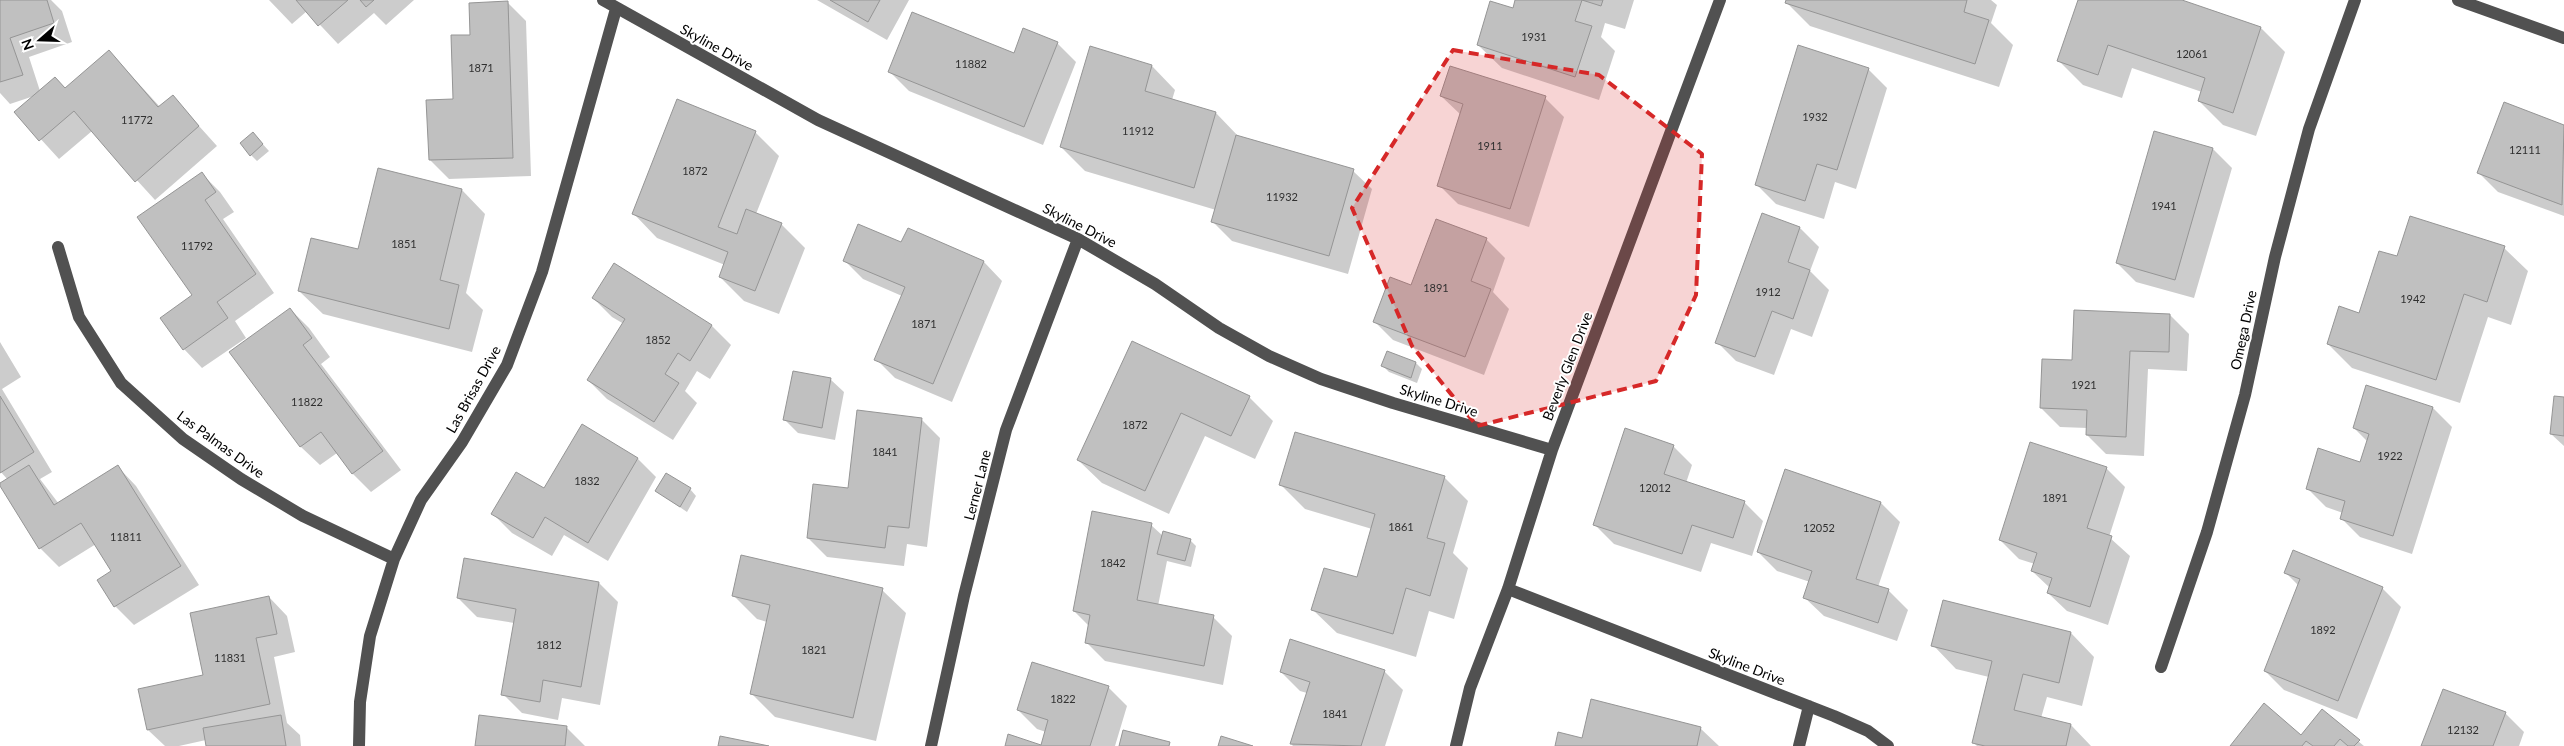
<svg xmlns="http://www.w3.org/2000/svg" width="2564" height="746" font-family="Lato,sans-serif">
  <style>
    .shadow { fill: #0003 }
    .building { fill: #c0c0c0; stroke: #959595 }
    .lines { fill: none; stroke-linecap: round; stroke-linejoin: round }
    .minor { stroke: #515151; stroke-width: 12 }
    .marked { fill: #d62828; fill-opacity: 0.2; stroke: #d62828; stroke-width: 4; stroke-dasharray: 10 6; stroke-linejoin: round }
    .labels { text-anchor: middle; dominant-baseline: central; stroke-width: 4; stroke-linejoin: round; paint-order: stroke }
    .number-label { font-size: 11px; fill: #303030 }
    .street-label { font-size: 14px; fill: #000; stroke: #fff }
  </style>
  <rect width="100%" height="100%" fill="#fff"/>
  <path class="shadow" d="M0 0H51L62 11 72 42 29 57 40 91 66 89 109 51 160 107 172 96 217 146 155 200 92 131 59 159 16 112 34 96 10 104 0 93Z
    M269 0H414L386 25 374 13 338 44 307 11 292 24Z
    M817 0H909L887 40Z
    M1516 0H1634L1625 29 1605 23 1601 37 1615 51 1599 100 1502 68 1478 45 1513 10Z
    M1787 0H1991L1997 5 1991 23 2013 45 1999 87 1810 26 1786 2Z
    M2079 0H2178L2261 28 2285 52 2256 136 2223 125 2199 101 2202 92 2132 68 2122 98 2083 85 2059 61Z
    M507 2 526 21 531 176 449 179 430 160 455 101 471 36Z
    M1057 43 1076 62 1043 145 909 91 890 72 1015 55Z
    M1152 66 1175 90 1172 100 1216 113 1239 137 1353 171 1372 189 1348 274 1232 241 1213 222 1216 210 1085 171 1061 147Z
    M1868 69 1887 88 1856 189 1835 182 1824 219 1776 204 1757 185Z
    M1441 96 1545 98 1564 117 1529 227 1458 204 1439 185 1461 115Z
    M2504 104 2564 126V216L2498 192 2479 173Z
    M755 132 779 156 756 214 781 224 805 248 779 314 744 301 720 277 725 265 657 238 634 214Z
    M259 140 269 151 257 161 251 155Z
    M2213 149 2232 168 2194 298 2136 282 2117 263Z
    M201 173 220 192 234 212 223 219 274 293 235 321 246 338 202 368 184 349 193 296Z
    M462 190 485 214 466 293 483 310 472 352 323 314 299 291 359 250Z
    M1762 214 1800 228 1819 247 1810 271 1829 290 1812 337 1791 329 1774 375 1736 361 1717 342Z
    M1486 239 1505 258 1493 292 1509 309 1484 375 1393 340 1374 321 1412 287Z
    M902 244 984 262 1002 281 952 402 895 378 876 359 902 296 863 279 844 260Z
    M2504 248 2528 271 2511 325 2488 317 2460 403 2352 368 2328 344 2360 315 2398 258Z
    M614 265 712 326 731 345 710 379 697 371 685 391 697 403 673 440 607 399 588 380 624 324 612 317 593 298Z
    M290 309 309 328 330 357 321 364 401 470 371 492 353 474 337 453 320 465 301 447 231 353Z
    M2170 315 2189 334 2187 371 2148 369 2144 456 2106 454 2087 435V428L2060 427 2041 408 2073 362Z
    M0 342 21 377 2 389 52 472 40 479 59 504 118 467 136 486 199 585 134 625 115 606 98 580 113 571 96 544 59 567 40 548 0 484 8 480 0 471Z
    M1132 343 1249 397 1273 421 1255 459 1205 436 1169 514 1102 483 1078 460Z
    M1416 363 1422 369 1417 383 1389 372 1383 366Z
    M830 379 844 392 835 440 798 433 785 420Z
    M2564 398V446L2551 434Z
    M2433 408 2452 427 2412 554 2360 537 2341 518 2343 513 2326 507 2307 488 2361 463 2368 442 2354 428Z
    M921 419 940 438 927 547 907 544 904 566 827 557 808 538 849 490Z
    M1673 446 1692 465 1686 483 1744 502 1763 521 1752 556 1711 543 1701 572 1614 544 1595 525Z
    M638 459 656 477 608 561 564 535 552 556 512 533 493 514 545 490Z
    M2106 468 2125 487 2109 537 2130 556 2108 625 2067 611 2048 593 2050 588 2032 571 2035 564 2019 559 2000 540Z
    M1785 471 1881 503 1900 522 1878 587 1889 591 1908 610 1897 641 1824 616 1805 598 1810 582 1777 571 1758 552Z
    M1444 477 1468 501 1453 553 1468 568 1454 619 1429 611 1416 657 1337 633 1313 610 1358 579 1372 529 1305 509 1281 485Z
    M690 489 696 496 687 512 656 491Z
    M1151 525 1163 536 1190 540 1196 546 1191 567 1167 561 1158 606 1213 617 1232 636 1223 685 1105 661 1086 642 1089 626 1074 611Z
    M2286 573 2382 588 2401 607 2357 719 2284 690 2265 671 2299 586Z
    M599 583 618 602 600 705 562 698 558 720 522 713 503 694 514 623 477 617 458 598Z
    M882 590 906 613 876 741 775 717 751 693 767 622 757 619 733 595Z
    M269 597 287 616 295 652 274 657 287 723 300 735 301 746H207L206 740 179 746H165L148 730 205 676Z
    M2071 633 2094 657 2082 706 2047 697 2041 718 2071 725 2091 746H1977L1973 742 1989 677 1956 669 1933 645Z
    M1384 671 1403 690 1385 746H1293L1291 744 1307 693 1300 691 1281 672Z
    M1108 687 1127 706 1115 746H1042L1046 732 1037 729 1018 710Z
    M2322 711 2364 746H2231L2302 737Z
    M2505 713 2524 732 2519 746H2422Z
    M566 727 585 746H476Z
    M1700 728 1719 746H1556L1583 740Z"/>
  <path class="building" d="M0 0H47L54 23 10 38 23 75 0 82Z
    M296 0H348L318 26Z
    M360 0H374L366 7Z
    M830 0H880L868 22Z
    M1515 0H1582L1575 21 1592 26 1575 77 1477 45 1490 1 1513 8Z
    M1582 0H1603L1601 6Z
    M1786 0H1967L1964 12 1989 20 1975 64 1785 3Z
    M2078 0H2182L2261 27 2233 113 2198 101 2205 78 2108 45 2098 75 2057 61Z
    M508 1 513 158 429 160 426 100 453 99 451 35H470L469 3Z
    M912 12 1014 53 1023 28 1058 42 1024 127 888 72Z
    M1798 45 1869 68 1837 170 1817 164 1805 201 1755 185Z
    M1090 46 1152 65 1145 91 1216 112 1194 188 1060 147Z
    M109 50 158 107 173 95 199 126 135 182 74 111 39 141 14 112 55 77 65 88Z
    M1450 66 1546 96 1510 209 1437 186 1463 104 1440 96Z
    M677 99 756 131 718 227 737 234 746 209 782 223 755 291 719 277 728 252 632 214Z
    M2504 102 2564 125 2562 205 2477 173Z
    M2154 131 2213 148 2175 280 2116 263Z
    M253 132 263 144 250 156 240 143Z
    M1236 135 1354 169 1329 256 1211 222Z
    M378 168 462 189 440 280 459 285 449 329 298 291 311 238 358 249Z
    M202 172 216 192 205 200 256 274 217 302 228 318 183 350 160 318 192 295 137 217Z
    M1762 213 1800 227 1788 262 1810 270 1793 319 1772 311 1755 357 1715 343Z
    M2410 216 2505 246 2487 302 2464 294 2436 380 2327 344 2339 306 2359 313 2379 251 2397 256Z
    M1436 219 1487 238 1471 281 1491 289 1465 357 1373 322 1390 277 1411 285Z
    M858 224 901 242 908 228 984 261 933 384 874 360 905 287 843 261Z
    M614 263 712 325 690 361 678 353 665 374 679 383 654 422 587 380 625 319 592 298Z
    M290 308 312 338 303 345 383 451 352 474 321 432 300 447 229 352Z
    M2074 310 2170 314 2169 352 2130 351 2126 437 2086 435 2087 410 2040 408 2042 359 2072 360Z
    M1132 341 1250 396 1231 436 1181 413 1145 491 1077 460Z
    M1387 351 1416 362 1411 378 1381 366Z
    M793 371 831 378 822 428 783 420Z
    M2366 385 2433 407 2393 536 2340 519 2345 501 2306 489 2318 448 2360 462 2369 434 2353 428Z
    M0 396 34 452 0 473Z
    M2554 396 2564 397V436L2550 434Z
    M857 410 922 418 909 528 888 526 885 548 807 538 813 484 848 488Z
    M582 424 638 458 588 543 545 517 533 538 491 514 516 472 544 488Z
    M1625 428 1674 445 1664 474 1745 501 1733 538 1692 525 1682 554 1593 525Z
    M1295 432 1445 476 1427 538 1445 543 1430 596 1406 588 1393 634 1311 610 1324 568 1357 577 1375 514 1279 485Z
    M2030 442 2107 467 2087 528 2112 536 2090 607 2047 593 2052 578 2031 571 2037 553 1999 540Z
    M29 465 54 505 118 465 181 566 114 607 97 580 111 571 81 523 39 549 0 486V483Z
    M1785 469 1881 502 1856 579 1889 589 1878 623 1803 598 1812 571 1757 552Z
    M666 473 691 488 680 507 655 491Z
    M1092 511 1152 523 1137 600 1214 615 1204 666 1085 643 1090 615 1073 611Z
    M1163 531 1191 539 1185 561 1157 554Z
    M2293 550 2383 587 2338 701 2264 671 2300 579 2284 573Z
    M741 555 883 588 853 718 750 694 770 605 732 596Z
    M464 558 599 582 581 687 543 680 540 702 501 695 516 609 457 598Z
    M269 596 277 634 256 638 270 704 147 730 138 689 203 675 190 613Z
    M1943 600 2071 632 2059 683 2023 674 2014 710 2071 724 2066 746H1985L1972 743 1992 661 1931 646Z
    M1290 639 1385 670 1361 746 1290 744 1310 682 1280 672Z
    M1032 662 1109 686 1090 746H1005L1008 734 1041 745 1048 720 1017 710Z
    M2443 689 2506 712 2493 746H2421Z
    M1591 699 1701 727 1697 746H1555L1558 732 1582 738Z
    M2264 703 2301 735 2322 709 2360 740 2354 746H2348L2340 739 2334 746H2313L2306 741 2302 746H2230Z
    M281 715 286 746H206L203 728Z
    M479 715 567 726 565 746H475Z
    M1123 730 1170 742 1169 746H1119Z
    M720 736 769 746H718Z
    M1221 736 1253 746H1218Z"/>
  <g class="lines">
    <path class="minor" d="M603 0 818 120 1078 239 1155 284 1219 328 1269 356 1321 379 1393 403 1552 450
      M2458 0 2564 38
      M58 247 79 317 121 383 183 439 241 479 303 516 394 559
      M1508 589 1834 716 1868 731 1888 746
      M2161 667 2207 532 2245 395 2275 257 2309 129 2355 0
      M359 746 360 702 370 636 394 559 421 500 462 442 507 365 542 272 616 9
      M931 746 964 596 1006 430 1078 239
      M1456 746 1470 688 1508 589 1552 450 1720 0
      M1799 746 1809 706"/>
  </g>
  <path class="marked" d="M1453 50 1599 75 1702 154 1696 295 1656 381 1477 426 1412 346 1352 208Z"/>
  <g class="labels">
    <g class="number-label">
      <text x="1534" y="36">1931</text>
      <text x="2192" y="53">12061</text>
      <text x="971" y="63">11882</text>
      <text x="481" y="67">1871</text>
      <text x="1815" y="116">1932</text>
      <text x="137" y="119">11772</text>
      <text x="1138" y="130">11912</text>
      <text x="1490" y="145">1911</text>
      <text x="2525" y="149">12111</text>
      <text x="695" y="170">1872</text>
      <text x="1282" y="196">11932</text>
      <text x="2164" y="205">1941</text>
      <text x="404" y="243">1851</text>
      <text x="197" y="245">11792</text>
      <text x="1436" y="287">1891</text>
      <text x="1768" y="291">1912</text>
      <text x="2413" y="298">1942</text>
      <text x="924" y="323">1871</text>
      <text x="658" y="339">1852</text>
      <text x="2084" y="384">1921</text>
      <text x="307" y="401">11822</text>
      <text x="1135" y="424">1872</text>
      <text x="885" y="451">1841</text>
      <text x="2390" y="455">1922</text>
      <text x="587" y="480">1832</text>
      <text x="1655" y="487">12012</text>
      <text x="2055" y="497">1891</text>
      <text x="1401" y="526">1861</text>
      <text x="1819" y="527">12052</text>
      <text x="126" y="536">11811</text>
      <text x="1113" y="562">1842</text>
      <text x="2323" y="629">1892</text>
      <text x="549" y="644">1812</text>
      <text x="814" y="649">1821</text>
      <text x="230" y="657">11831</text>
      <text x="1063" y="698">1822</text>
      <text x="1335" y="713">1841</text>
      <text x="2463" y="729">12132</text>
    </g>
    <g class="street-label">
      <text transform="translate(717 47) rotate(29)">Skyline Drive</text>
      <text transform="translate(1080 225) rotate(27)">Skyline Drive</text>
      <text transform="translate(2243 330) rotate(-78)">Omega Drive</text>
      <text transform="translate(1567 366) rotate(-69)">Beverly Glen Drive</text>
      <text transform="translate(473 389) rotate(-61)">Las Brisas Drive</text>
      <text transform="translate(1439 400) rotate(17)">Skyline Drive</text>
      <text transform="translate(221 444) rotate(36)">Las Palmas Drive</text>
      <text transform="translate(977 485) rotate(-76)">Lerner Lane</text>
      <text transform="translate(1747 666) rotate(21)">Skyline Drive</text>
    </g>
  </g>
  <g transform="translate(40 40) rotate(250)" stroke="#ffffff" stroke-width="4" paint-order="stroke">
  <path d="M0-4L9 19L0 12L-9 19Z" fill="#000000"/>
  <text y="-8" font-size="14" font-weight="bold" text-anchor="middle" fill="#000000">N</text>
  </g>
</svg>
